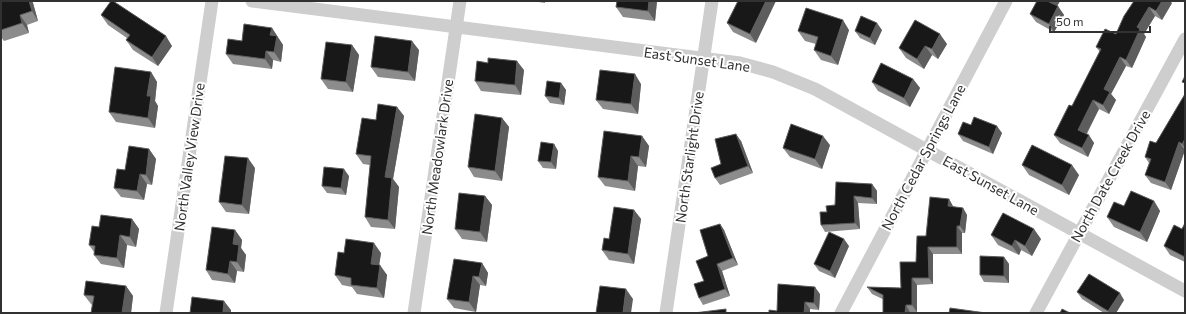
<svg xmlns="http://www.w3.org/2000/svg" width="1186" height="314" font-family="Commissioner,sans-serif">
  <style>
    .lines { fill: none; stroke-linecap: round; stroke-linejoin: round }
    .minor { stroke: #cecece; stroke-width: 13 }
    .wall { fill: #8c8c8c }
    .shaded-wall { fill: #5d5d5d }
    .building { fill: #181818; stroke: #5d5d5d }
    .labels { text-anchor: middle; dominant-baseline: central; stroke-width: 4; stroke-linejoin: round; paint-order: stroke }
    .street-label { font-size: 14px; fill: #313131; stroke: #fff }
  </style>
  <rect width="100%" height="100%" fill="#fff"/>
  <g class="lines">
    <path class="minor" d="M252 1 740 63 773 72 815 89 1185 291
      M166 313 212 1
      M414 313 460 1
      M666 313 712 1
      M841 313 1006 1
      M1036 313 1185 39"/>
  </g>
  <path class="wall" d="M1 1H32L33 3 38 21 27 25 29 33 4 41 1 37Z
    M532 1H545V3Z
    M617 1H657L655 21 623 17 616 7Z
    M738 1 756 43 733 32 727 23Z
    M1036 1H1060L1057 6 1064 15 1054 32 1036 22 1030 14 1036 2Z
    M1134 1 1172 3 1162 20 1155 16 1144 34 1146 37 1132 68 1126 66 1111 94 1116 100 1109 114 1099 109 1087 134 1094 143 1088 157 1060 143 1054 135 1072 106 1100 52 1096 47 1116 34Z
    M101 15 172 46 158 66 133 50 126 40 127 38 108 25Z
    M272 28 283 45 281 62 273 60 272 69 233 64 226 54 242 41Z
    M849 30 838 65 821 60 814 50 816 44 805 41 798 31Z
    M882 30 875 45 860 38 855 31Z
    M947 44 938 59 932 55 924 69 906 58 899 48Z
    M352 45 359 55 353 92 328 89 321 79Z
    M419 50 415 81 378 77 371 67Z
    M524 70 521 95 481 91 475 81Z
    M151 72 157 82 155 101 158 106 155 128 116 122 109 112Z
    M913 79 920 88 910 107 878 91 872 82Z
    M561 83 566 90 564 105 550 103 545 96Z
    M641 84 638 114 603 109 596 100Z
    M1185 94V150L1171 190 1151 183 1145 175 1149 163 1145 157 1156 143Z
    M397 107 404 116 393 179 399 187 395 229 371 227 365 217 370 165 363 164 356 154 376 120Z
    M502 118 509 127 502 181 474 177 468 167Z
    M971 125 1002 133 993 154 963 141 958 134Z
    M642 136 649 146 646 167 638 166 635 191 605 186 598 177Z
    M741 141 753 173 720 185 715 178 721 164Z
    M554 144 558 151 556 169 543 168 538 161Z
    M830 145 822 169 790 157 783 148Z
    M149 149 156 159 152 185 147 184 144 200 121 197 114 188 125 170Z
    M1022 165 1079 175 1069 195 1029 175Z
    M255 168 249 214 226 212 219 202Z
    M349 176 346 195 327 193 322 186Z
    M872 184 877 191V204L858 203 860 229 825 232 821 225 827 212 835 205Z
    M485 196 492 205 487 242 462 239 455 229Z
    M949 199 953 207 963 208 967 215 965 233H962V254H933V284L917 285V312H910L872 294 867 287 901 288 916 262 926 236Z
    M1154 201 1160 211 1147 242 1114 227 1107 217 1124 206Z
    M634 210 641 219 634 264 609 260 602 250 609 239Z
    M132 219 139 229 136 247 127 245 124 268 101 264 94 255V252L89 245 99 227Z
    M1185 223V262L1170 255 1164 246 1182 229Z
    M720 224 724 230 738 265 722 271 730 296 703 305 699 298 704 281 708 256Z
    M235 230 242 240 241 248 246 255 244 272 237 271 235 283 212 280 206 270Z
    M991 235 1041 239 1032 256 1021 250 1019 255 998 245Z
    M849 246 835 278 819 271 814 264Z
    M344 253H381L379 265 387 275 384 298 357 294 352 287 342 285 335 275Z
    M1004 257 1009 264V283L984 282 980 275Z
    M482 263 488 273 486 286 480 285 476 312 454 308 447 299Z
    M126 286 133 296 131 313H91L92 305 91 304 84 295Z
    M1077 292 1124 300 1116 313H1104L1082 299Z
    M820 294 819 310 810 309V313H769L777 311Z"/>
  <path class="shaded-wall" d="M29 1H32L33 3 38 21 32 11Z
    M649 1H657L655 21 648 11Z
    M766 1H776L756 43 750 34Z
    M1049 1H1060L1055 10 1049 2Z
    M1162 1H1170L1172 3 1162 20 1156 11Z
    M1058 6 1064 15 1054 32 1049 24Z
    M1149 7 1155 16 1144 34 1146 37 1132 68 1126 60 1137 27Z
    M20 15 27 25 29 33 22 23Z
    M843 20 849 30 838 65 831 56Z
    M877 23 882 30 875 45 870 38Z
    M272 28 283 45 281 62 274 52 270 35Z
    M940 34 947 44 938 59 932 49Z
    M166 36 172 46 158 66 152 57Z
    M412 41 419 50 415 81 408 72Z
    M352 45 359 55 353 92 346 82Z
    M925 46 932 55 924 69 917 59Z
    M266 51 273 60 272 69 265 59Z
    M1120 57 1126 66 1111 94 1116 100 1109 114 1103 105 1104 89Z
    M517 61 524 70 521 95 515 85Z
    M151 72 157 82 155 101 158 106 155 128 148 118 147 96Z
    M635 74 641 84 638 114 631 104Z
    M913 79 920 88 910 107 904 98Z
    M561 83 566 90 564 105 559 98Z
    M1093 100 1099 109 1084 138 1078 130Z
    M397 107 404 116 393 179 399 187 395 229 388 220 385 177Z
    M502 118 509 127 502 181 495 171Z
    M997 126 1002 133 993 154 989 147Z
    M736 134 741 141 753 173 748 166Z
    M1089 135 1094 143 1088 157 1082 148Z
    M642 136 649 146 646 167 639 157Z
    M823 136 830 145 822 169 815 159Z
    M1185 139V148L1182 144Z
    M1179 142 1185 150 1171 190 1165 182Z
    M554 144 558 151 556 169 551 162Z
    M149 149 156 159 152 185 146 175Z
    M631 156 638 166 635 191 628 181Z
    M248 158 255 168 249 214 242 205Z
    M1072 165 1079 175 1069 195 1062 185Z
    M344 169 349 176 346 195 341 188Z
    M140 174 147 184 144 200 137 191Z
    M872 184 877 191V204L872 198Z
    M485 196 492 205 487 242 480 232Z
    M854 196 858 203 860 229 855 223Z
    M949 199 953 206V213L948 206Z
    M1154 201 1160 211 1147 242 1140 232Z
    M963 208 967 215 965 233 960 226Z
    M634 210 641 219 634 264 628 254Z
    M132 219 139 229 136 247 130 237Z
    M720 224 724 230 738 265 733 258Z
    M957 226 962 233V254L957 247Z
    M1034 229 1041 239 1032 256 1025 246Z
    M235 230 242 240 241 248 246 255 244 272 237 262 233 244Z
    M120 235 127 245 124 268 117 258Z
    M844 239 849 246 835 278 830 271Z
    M1015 240 1021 250 1019 255 1012 246Z
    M374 243 381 253 378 273 371 264Z
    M928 247 933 254V284L929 278Z
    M1004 257 1009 264V283L1004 276Z
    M230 261 237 271 235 283 228 274Z
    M482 263 488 273 486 286 479 277Z
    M717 264 722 271 730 296 725 289Z
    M380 265 387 275 384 298 377 288Z
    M473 276 480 285 476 312 469 302Z
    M912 278 917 285V312L912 305Z
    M126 286 133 296 131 313H122Z
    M815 287 820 294 819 310 814 303Z
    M626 289 633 299 631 313H623Z
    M1120 293 1124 300 1116 313H1109L1108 311Z
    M224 301 231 310V313L223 312Z
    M805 302 810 309V313H804Z
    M906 305 910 312V313H905Z"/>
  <path class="building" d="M1 1H29L32 11 20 15 22 23 1 30Z
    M111 1H113L166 36 152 57 126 40 130 35 101 15Z
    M617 1H649L648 11 616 7Z
    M738 1H766L750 34 727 23Z
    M1037 1H1049V2L1058 6 1049 24 1030 14Z
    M1134 1H1162L1156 11 1149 7 1137 27 1140 29 1126 60 1120 57 1104 89 1110 92 1103 105 1093 100 1078 130 1089 135 1082 148 1054 135 1069 105 1072 106 1101 49 1096 47 1105 29 1116 34 1124 16Z
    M806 8 843 20 831 56 814 50 818 37 798 31Z
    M861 16 877 23 870 38 855 31Z
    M915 20 940 34 932 49 925 46 917 59 899 48Z
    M244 24 272 28 270 35 277 36 274 52 266 51 265 59 226 54 228 39 242 41Z
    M375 36 412 41 408 72 371 67Z
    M326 42 352 45 346 82 321 79Z
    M488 58 517 61 515 85 475 81 477 61 488 63Z
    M881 63 913 79 904 98 872 82Z
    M115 67 151 72 147 96H151L148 118 109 112Z
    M600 70 635 74 631 104 596 100Z
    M1185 76V83L1182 82Z
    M547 81 561 83 559 98 545 96Z
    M1185 94V139L1182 144 1179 142 1165 182 1145 175 1151 159 1145 157 1150 141 1156 143Z
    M378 104 397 107 385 177 392 178 388 220 365 217 371 156 356 154 362 118 376 120Z
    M475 114 502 118 495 171 468 167Z
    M974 117 997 126 989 147 958 134 963 122 971 125Z
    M791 124 823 136 815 159 783 148Z
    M604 131 642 136 639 157 631 156 628 181 598 177Z
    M736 134 748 166 715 178 711 168 721 164 715 139Z
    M541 142 554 144 551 162 538 161Z
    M1032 145 1072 165 1062 185 1022 165Z
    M129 146 149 149 146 175 140 174 137 191 114 188 117 169 125 170Z
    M225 156 248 158 242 205 219 202Z
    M324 167 344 169 341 188 322 186Z
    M836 182 872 184V198L854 196 855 223 821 225 820 212H827L826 206 835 205Z
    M1131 191 1154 201 1140 232 1107 217 1114 202 1124 206Z
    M459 193 485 196 480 232 455 229Z
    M930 197 949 199 948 206 963 208 960 226H957V247H928L929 278H912V305H906L905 313H883V295L867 287 901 288 900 262H916L917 236H926Z
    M614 207 634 210 628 254 602 250 604 238 609 239Z
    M1003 213 1034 229 1025 246 1015 240 1012 246 991 235Z
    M101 215 132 219 130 237 120 235 117 258 94 255 95 246 89 245 92 226 99 227Z
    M1185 223V257L1164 246 1174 225 1182 229Z
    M720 224 733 258 717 264 725 289 699 298 694 284 704 281 696 261 708 256 700 230Z
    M212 227 235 230 233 244 239 245 237 262 230 261 228 274 206 270Z
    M829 232 844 239 830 271 814 264Z
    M346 239 374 243 371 264 380 265 377 288 351 285V278L335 275 338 252 344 253Z
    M980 256 1004 257V276L980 275Z
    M454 259 482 263 479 277 473 276 469 302 447 299Z
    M1089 274 1120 293 1108 311 1077 292Z
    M86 281 126 286 122 313H91L94 296 84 295Z
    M778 284 815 287 814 303 805 302 804 313H769V310L777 311Z
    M600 286 626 289 623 313H596Z
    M192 297 224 301 223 312 233 313H190Z
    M950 308 986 313H949Z
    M726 309V313H694Z
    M1062 309 1070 313H1060Z"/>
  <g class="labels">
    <g class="street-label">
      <text transform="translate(697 59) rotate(8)">East Sunset Lane</text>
      <text transform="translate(189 157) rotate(-82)">North Valley View Drive</text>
      <text transform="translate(437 157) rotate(-82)">North Meadowlark Drive</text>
      <text transform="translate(689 157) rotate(-82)">North Starlight Drive</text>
      <text transform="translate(923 157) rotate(-62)">North Cedar Springs Lane</text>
      <text transform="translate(1110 176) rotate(-61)">North Date Creek Drive</text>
      <text transform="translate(991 185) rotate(29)">East Sunset Lane</text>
    </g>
  </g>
  <rect width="1186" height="314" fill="none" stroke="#313131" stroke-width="4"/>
  <path d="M1050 26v6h100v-6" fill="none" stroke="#313131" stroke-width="2"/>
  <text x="1056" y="26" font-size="12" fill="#313131" stroke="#ffffff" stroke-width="3" paint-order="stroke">50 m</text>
</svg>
